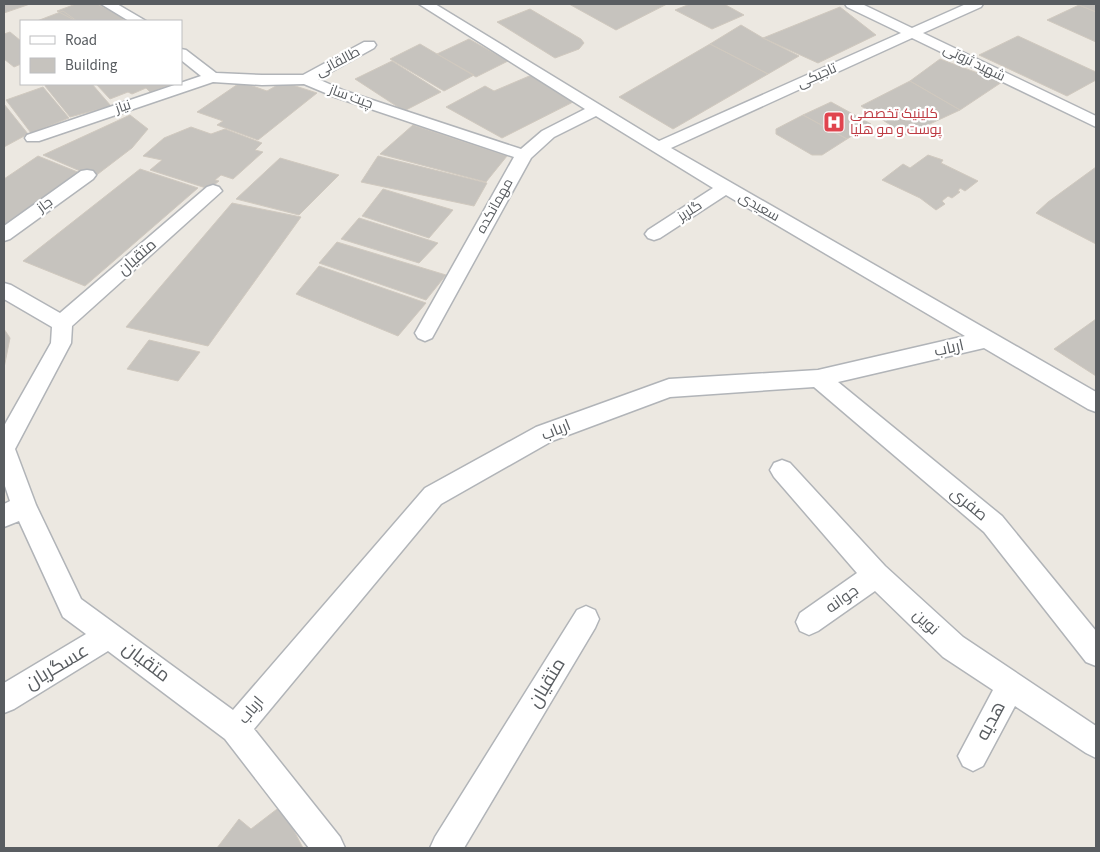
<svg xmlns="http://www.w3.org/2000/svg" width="1100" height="852" font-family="'Source Sans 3',Cairo,sans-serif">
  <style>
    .building { fill: #c6c3be; stroke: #d0c9bf }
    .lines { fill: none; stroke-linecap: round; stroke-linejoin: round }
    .minor-casing { stroke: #b1b4b8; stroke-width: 3 }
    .minor { fill: #fff; fill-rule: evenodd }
    .labels { text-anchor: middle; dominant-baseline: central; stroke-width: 4.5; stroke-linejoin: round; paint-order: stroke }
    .far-street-label { font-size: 14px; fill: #595d61; stroke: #fff }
    .far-health-label { font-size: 14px; fill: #be3a42; stroke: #fff; text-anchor: start }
    .street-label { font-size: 16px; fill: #595d61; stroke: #fff }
    .near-street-label { font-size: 19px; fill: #595d61; stroke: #fff }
  </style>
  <rect width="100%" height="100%" fill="#ece8e1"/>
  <path class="building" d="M4 4H30L4 13Z
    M76 4H97L126 18 119 21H76L57 11Z
    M569 4H667L616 30Z
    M690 4H724L744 15 712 29 675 10Z
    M1096 4V12L1079 5 1080 4Z
    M1079 5 1096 12V42L1047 20Z
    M840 7 876 35 818 63 763 38Z
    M530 9 581 39 584 43 579 49 555 58 497 22Z
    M63 11 77 21H37Z
    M741 25 763 38 799 56 768 74 710 44Z
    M10 32 21 41V64L14 67 4 59V34Z
    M1018 36 1096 72V80L1067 96 979 55Z
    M469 39 508 61 476 77 437 54Z
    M420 44 437 54 474 75 444 91 390 59Z
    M710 44 768 74 673 129 619 97Z
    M940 59 1002 82 960 110 910 81Z
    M392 61 441 92 404 111 355 79Z
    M534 74 577 100 502 138 446 107 485 86 494 91Z
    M910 81 960 110 906 135 861 106Z
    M241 82 267 91 283 82 317 93 258 140 217 125 223 121 197 112Z
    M46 84H92L111 106 70 117 45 86Z
    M96 84H173L150 92 146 88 132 94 128 92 110 99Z
    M43 87 69 118 31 133 6 100Z
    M831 102 871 124 847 139 803 115Z
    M4 104 28 134 4 147Z
    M130 115 148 129 132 148 94 177 43 155Z
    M803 115 847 139 822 155H812L776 134V129Z
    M413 125 507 156 486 182 380 154Z
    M191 127 211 134 225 129 262 143 255 150 263 152 233 179 221 175 215 180 219 181 209 189 150 170 162 160 143 156 164 138Z
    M928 155 943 160 941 163 978 181 965 191 960 188 958 191 960 192 952 198 948 196 942 201 945 204 936 210 920 198 882 180 903 164 910 168Z
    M38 156 80 173 4 227V179Z
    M378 156 487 183 474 206 361 182Z
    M280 158 339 175 299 215 236 199Z
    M1096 167V244L1036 213 1048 202Z
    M140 169 198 188 85 286 23 261Z
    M383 189 453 210 429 238 362 216Z
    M232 203 301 217 208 346 126 327Z
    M359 218 438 243 419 263 341 239Z
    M337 242 446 275 426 300 319 263Z
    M319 266 426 303 398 336 296 294Z
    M1096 319V376L1054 349Z
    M4 329 10 338 4 368Z
    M149 340 200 352 178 381 127 369Z
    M281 806 303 848H217L239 819 251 829Z"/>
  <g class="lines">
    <g class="minor-casing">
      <path id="minor" d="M101 4H117L146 21H129Z
        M419 4H435L659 141 901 33 847 7 845 4H862L912 28 966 4H983L981 7 923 33 1096 116V127L912 38 671 148 1096 392V412L1088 409 984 348 838 382 1002 516 1096 631V666L1086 662 984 532 814 387 670 397 552 441 441 504 254 729 340 837 345 848H309L225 739 108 651 14 709 4 713V683L86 634 63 617 19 521 4 527V504L10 501 4 483V426L51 343 52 327 4 299V283L11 285 60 313 207 187 213 185 219 187 222 191 72 326 71 343 15 449 36 505 81 599 233 710 425 488 536 427 669 379 818 370 965 336 726 195 660 238 654 240 648 238 645 234 648 230 713 188 596 116 554 137 531 158 432 338 425 341 418 338 415 333 514 157 335 97 304 84 262 85 213 82 39 141H27L25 138 27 135 201 76 181 60V49L186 50 216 73 262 75H303L364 42H374L376 45 374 48 318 79 345 91 521 149 542 131 585 109Z
        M87 170 93 171 96 175 93 179 10 239 4 241V226L81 171Z
        M782 460 790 463 885 566 963 637 1096 726V758L1086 753 1015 706 983 766 973 771 963 766 958 756 993 690 943 657 875 591 818 631 809 635 800 631 796 622 800 613 857 573 774 477 770 470 774 463Z
        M586 606 595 610 599 619 595 628 464 848H430L435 837 577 610Z"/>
    </g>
    <use href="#minor" class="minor"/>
  </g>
  <defs>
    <g id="hospital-square" transform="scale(1.125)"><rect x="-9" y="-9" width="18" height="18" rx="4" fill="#e0444e" stroke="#fff"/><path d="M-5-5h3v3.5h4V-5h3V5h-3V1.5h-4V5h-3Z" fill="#fff"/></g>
  </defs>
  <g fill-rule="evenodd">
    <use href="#hospital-square" x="834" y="122"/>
  </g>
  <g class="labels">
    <g class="far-street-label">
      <text transform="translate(338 62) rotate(-28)">طالقانی</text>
      <text transform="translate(974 63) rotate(26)">شهید ثروتی</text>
      <text transform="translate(817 76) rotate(-24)">تاجیکی</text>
      <text transform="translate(351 97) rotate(20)">چیت ساز</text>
      <text transform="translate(123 107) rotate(-19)">نیاز</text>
      <text transform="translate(45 205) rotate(-36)">جاز</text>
      <text transform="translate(495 206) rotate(-61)">مهمانکده</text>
      <text transform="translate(759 207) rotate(30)">سعیدی</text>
      <text transform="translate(690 211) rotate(-33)">گلریز</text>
    </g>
    <g class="far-health-label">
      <text x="850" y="114">کلینیک تخصصی<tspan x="850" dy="16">پوست و مو هلیا</tspan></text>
    </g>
    <g class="street-label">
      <text transform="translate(137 257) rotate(-41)">متقیان</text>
      <text transform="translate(949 348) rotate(-13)">ارباب</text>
      <text transform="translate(556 430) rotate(-22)">ارباب</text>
      <text transform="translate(969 504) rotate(40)">صفری</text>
      <text transform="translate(842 599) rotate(-35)">جوانه</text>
      <text transform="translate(926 622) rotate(43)">نوین</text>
      <text transform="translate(251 710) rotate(-50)">ارباب</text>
    </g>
    <g class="near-street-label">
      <text transform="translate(146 662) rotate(37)">متقیان</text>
      <text transform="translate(57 667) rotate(-31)">عسگریان</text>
      <text transform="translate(547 683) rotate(-59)">متقیان</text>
      <text transform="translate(991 721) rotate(-62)">هدیه</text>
    </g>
  </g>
  <rect width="1100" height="852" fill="none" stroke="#595d61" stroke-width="10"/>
  <rect x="20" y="20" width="162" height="65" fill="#ffffff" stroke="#bdbec0"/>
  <rect x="30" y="36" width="25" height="8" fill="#ffffff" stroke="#bdbec0"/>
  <text x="65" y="45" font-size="15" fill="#595d61">Road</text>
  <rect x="30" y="58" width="25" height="15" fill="#c6c3be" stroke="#bdbec0"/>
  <text x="65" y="70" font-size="15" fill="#595d61">Building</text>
</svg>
